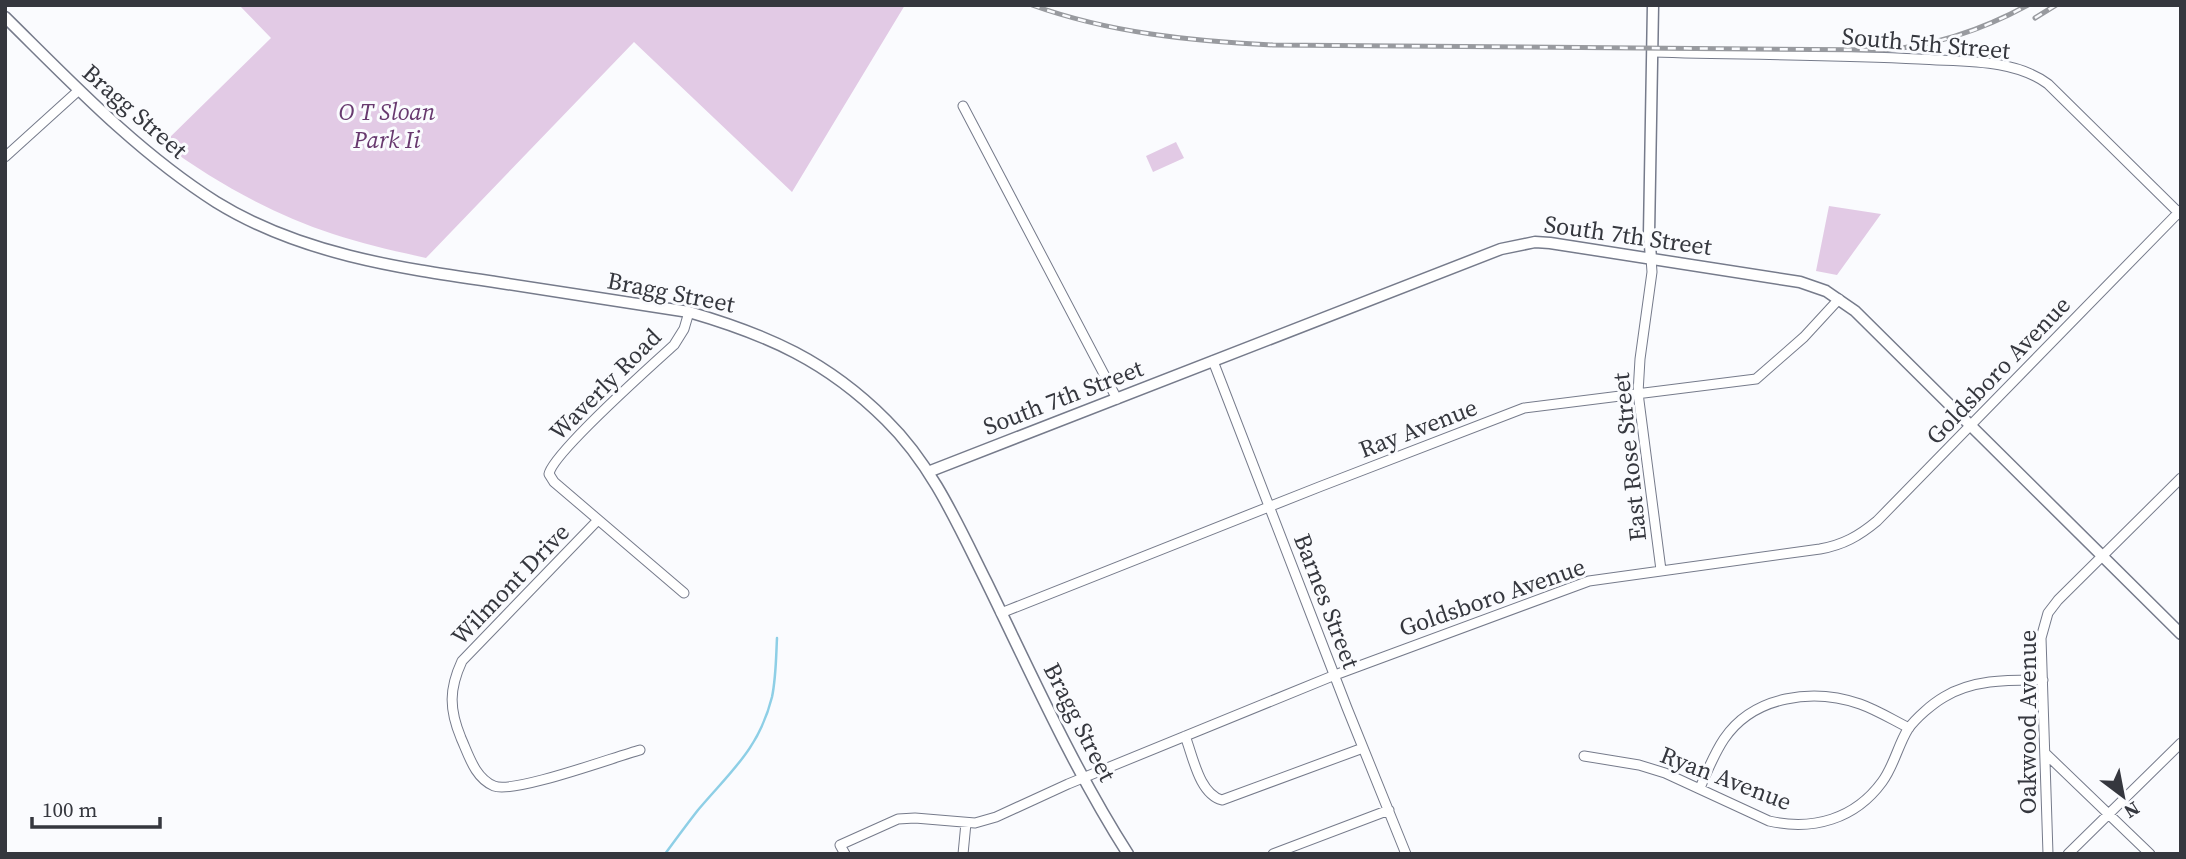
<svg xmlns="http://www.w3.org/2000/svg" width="2186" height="859" font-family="'Source Serif 4',serif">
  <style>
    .green { fill: #e2cae5 }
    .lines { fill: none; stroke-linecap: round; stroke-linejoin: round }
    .stream { stroke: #8ecfe6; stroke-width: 2.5 }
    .minor-casing { stroke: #767b8b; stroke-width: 11 }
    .tertiary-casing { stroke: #767b8b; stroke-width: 13 }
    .minor { stroke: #fff; stroke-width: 9 }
    .tertiary { stroke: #fff; stroke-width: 10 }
    .rail-casing { stroke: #989a9f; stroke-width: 5 }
    .rail { stroke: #fafbfe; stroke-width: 2.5; stroke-dasharray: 8; stroke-linecap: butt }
    .labels { text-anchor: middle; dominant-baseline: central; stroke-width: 6; stroke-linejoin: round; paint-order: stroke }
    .street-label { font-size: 24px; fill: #35373e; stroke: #fafbfe }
    .park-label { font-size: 24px; font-style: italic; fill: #68396f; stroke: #fafbfe }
  </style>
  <rect width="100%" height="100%" fill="#fafbfe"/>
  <path class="green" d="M239 5H905L792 192 634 42 426 258C395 251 363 244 333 234 272 214 215 182 163 144L271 38Z
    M1176 142 1184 158 1153 172 1146 156Z
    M1829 206 1881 214 1837 275 1816 271Z"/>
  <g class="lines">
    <path class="stream" d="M665 854C676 839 687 824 698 810 730 772 759 749 772 697 776 678 776 658 777 638"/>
    <g class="minor-casing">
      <path id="minor" d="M1653 52C1742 55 1830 54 1919 59 1962 62 2013 58 2048 84L2181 215
        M963 106 1117 399
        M5 157 79 90
        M1651 258 1652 272 1640 359 1638 393 1661 570
        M1213 361 1347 708 1406 854
        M597 521 462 661C449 689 449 709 461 738 469 756 475 778 494 786 514 794 614 757 640 750
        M684 593 554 482 549 474C552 454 653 364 674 345L684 329 689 312
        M1001 613 1319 487 1524 408 1756 379 1804 337 1839 299
        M1185 736C1193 756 1199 794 1222 800L1363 748
        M2045 753 2150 854
        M1584 756 1639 765 1665 773 1769 821C1813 831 1855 819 1882 782 1894 766 1898 745 1908 729 1916 718 1932 704 1944 697 1974 679 2009 680 2043 680
        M1700 788C1707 771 1714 754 1724 739 1754 695 1814 688 1860 704 1877 710 1893 720 1909 728
        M845 854 840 845 898 819 915 818 975 823 996 817 1068 784 1335 675 1589 581 1820 549C1843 545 1859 536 1877 521L2181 210
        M963 854 966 823
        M1273 854 1389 810
        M2048 854 2041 638 2048 613 2058 600 2181 478
        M2068 854 2181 743"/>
    </g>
    <g class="tertiary-casing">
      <path id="tertiary" d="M5 17C72 83 136 151 216 202 300 254 399 268 495 282 560 292 624 302 689 312 768 335 827 361 886 420 932 465 958 525 986 581 1031 673 1073 768 1128 854
        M1651 258 1649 234 1653 5
        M928 472 1501 249 1535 242 1550 243 1800 282 1826 291 1855 311 2181 634"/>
    </g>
    <use href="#minor" class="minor"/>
    <use href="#tertiary" class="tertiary"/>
    <g class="rail-casing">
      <path id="rail" d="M1032 5C1110 33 1191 41 1273 45L1883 50C1936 46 1982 30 2028 5
        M2035 18 2056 5"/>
    </g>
    <use href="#rail" class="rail"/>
  </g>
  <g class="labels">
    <g class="street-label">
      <text transform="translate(1926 43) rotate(5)">South 5th Street</text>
      <text transform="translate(135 111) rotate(41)">Bragg Street</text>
      <text transform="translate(1628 235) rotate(8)">South 7th Street</text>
      <text transform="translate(671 292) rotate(11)">Bragg Street</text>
      <text transform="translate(1998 370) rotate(-46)">Goldsboro Avenue</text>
      <text transform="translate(605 384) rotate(-45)">Waverly Road</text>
      <text transform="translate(1063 397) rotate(-21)">South 7th Street</text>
      <text transform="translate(1418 428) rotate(-21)">Ray Avenue</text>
      <text transform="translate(1629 457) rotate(-96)">East Rose Street</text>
      <text transform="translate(510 584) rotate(-46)">Wilmont Drive</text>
      <text transform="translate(1492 597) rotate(-19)">Goldsboro Avenue</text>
      <text transform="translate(1327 601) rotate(69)">Barnes Street</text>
      <text transform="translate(1080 722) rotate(63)">Bragg Street</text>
      <text transform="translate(2027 722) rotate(-90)">Oakwood Avenue</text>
      <text transform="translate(1726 778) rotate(21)">Ryan Avenue</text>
    </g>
    <g class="park-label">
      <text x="387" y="111">O T Sloan<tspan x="387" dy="28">Park Ii</tspan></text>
    </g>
  </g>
  <rect width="2186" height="859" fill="none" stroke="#35373e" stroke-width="14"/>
  <g transform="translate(2123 796) rotate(148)" stroke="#fafbfe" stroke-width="5" paint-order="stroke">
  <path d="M0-5L12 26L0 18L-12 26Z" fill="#35373e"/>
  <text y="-10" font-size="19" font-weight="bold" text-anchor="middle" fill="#35373e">N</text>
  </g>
  <path d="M32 817v10h128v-10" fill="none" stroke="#35373e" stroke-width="3.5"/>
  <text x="42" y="817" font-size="21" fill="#35373e" stroke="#fafbfe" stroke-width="5" paint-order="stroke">100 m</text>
</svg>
